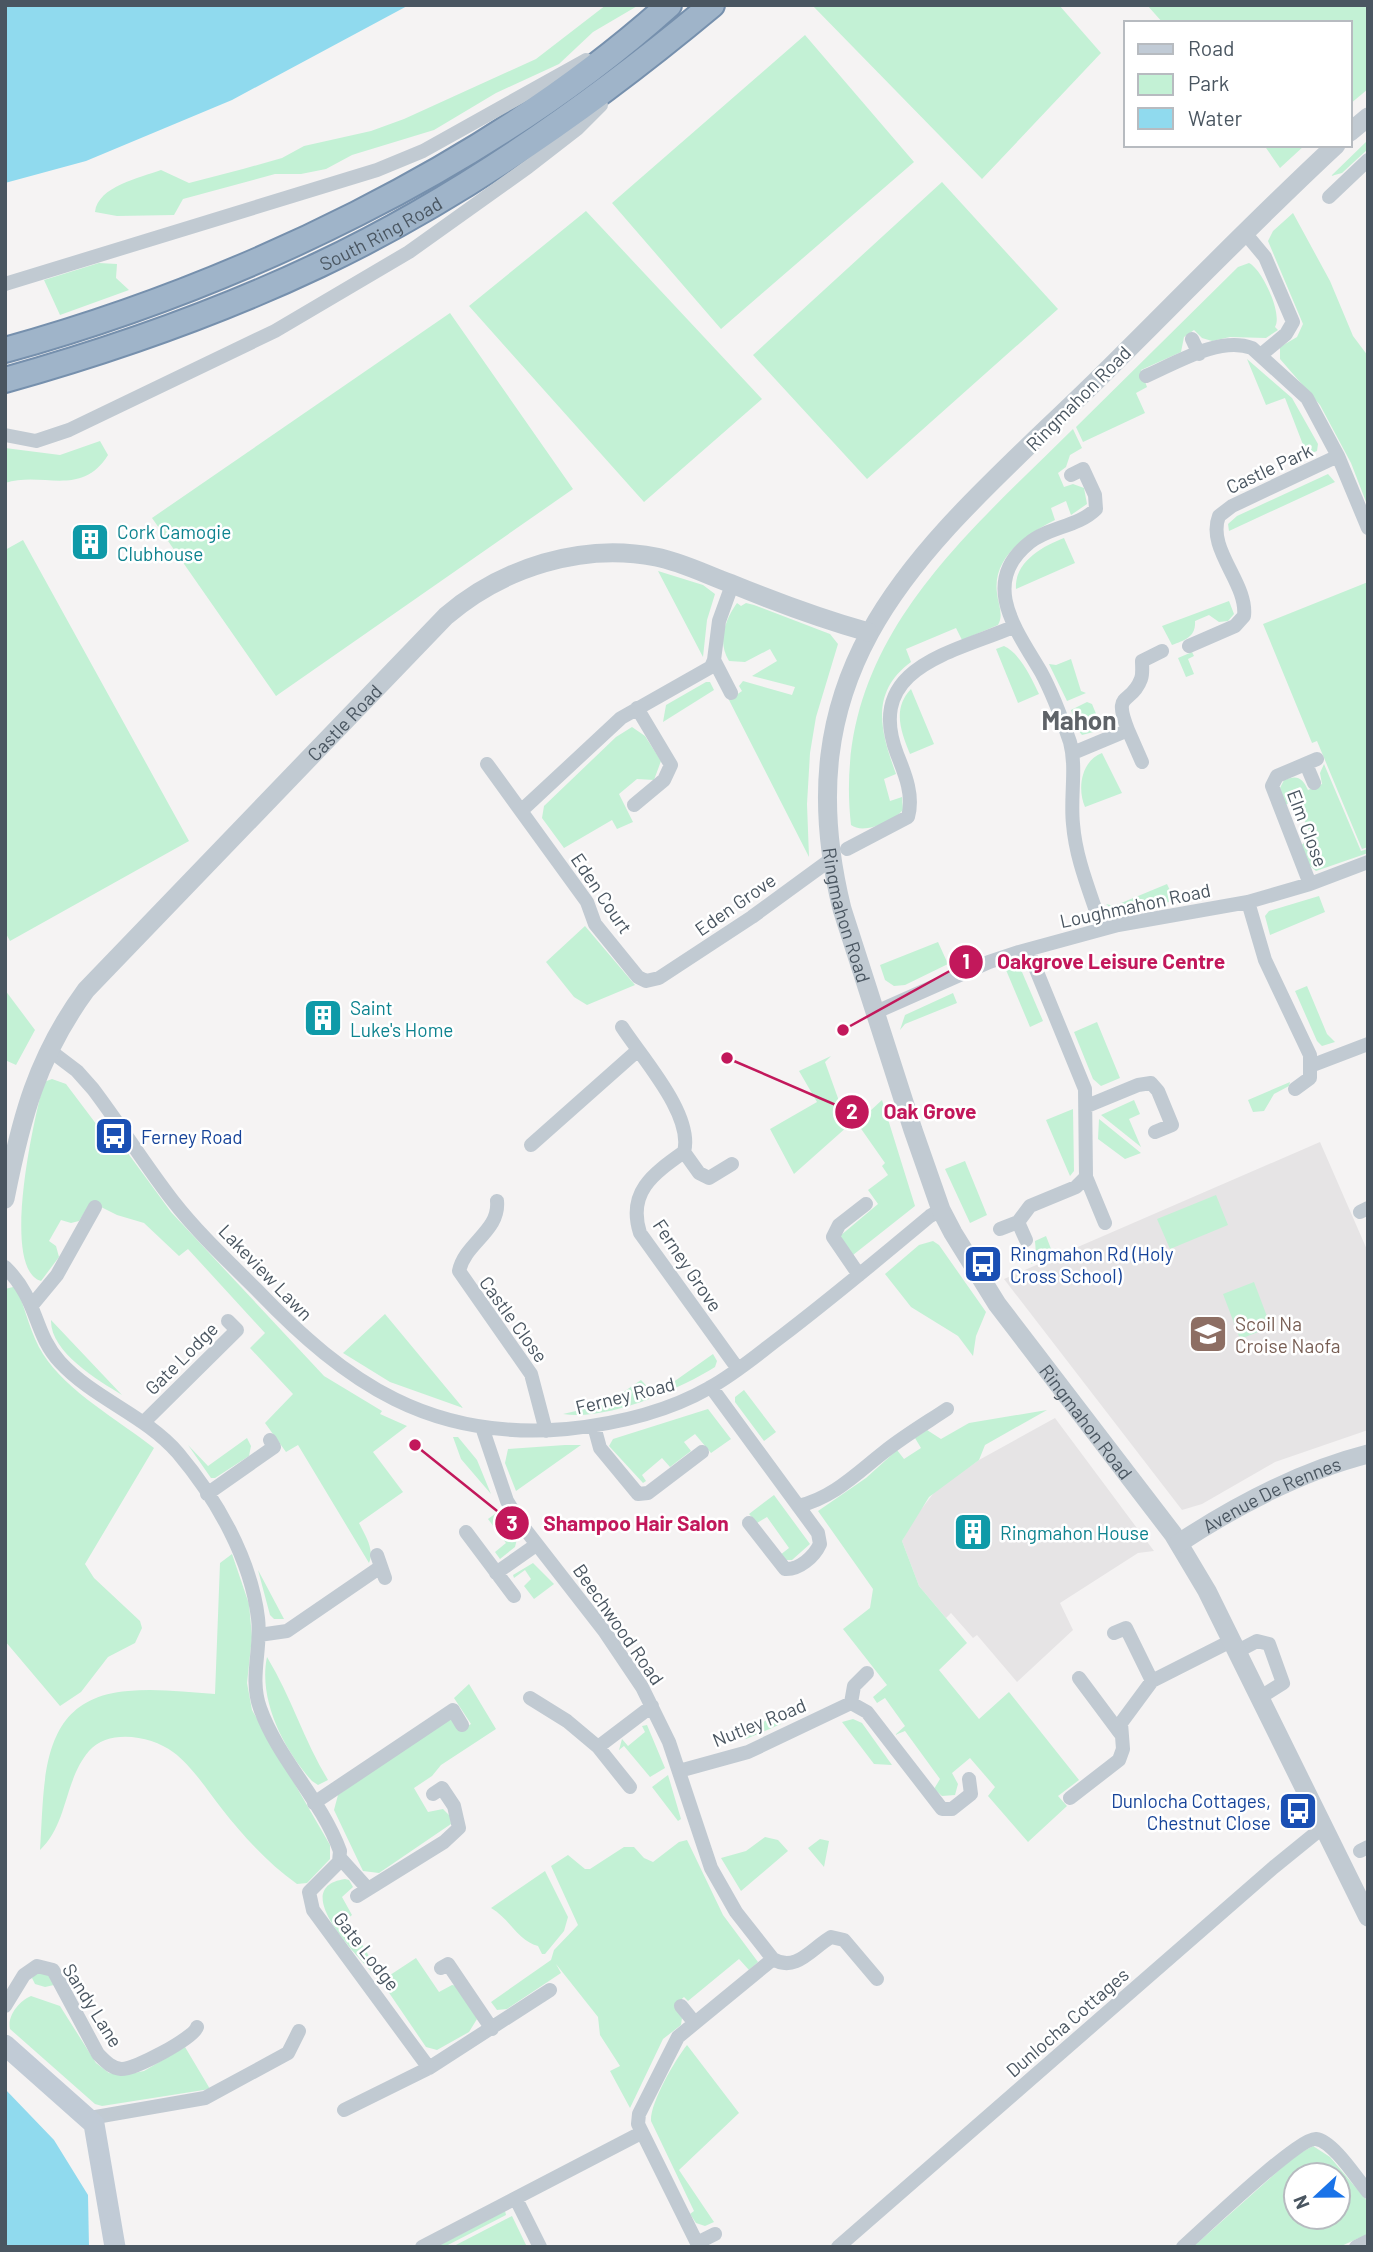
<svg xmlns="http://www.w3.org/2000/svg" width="1373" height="2252" font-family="Barlow,sans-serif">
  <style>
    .education { fill: #e6e4e5 }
    .green { fill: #c3f1d5; fill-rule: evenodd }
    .water { fill: #90daee }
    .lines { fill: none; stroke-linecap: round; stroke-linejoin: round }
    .trunk-casing { stroke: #7690ad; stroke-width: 28 }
    .minor { stroke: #c1cad2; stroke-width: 14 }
    .tertiary { stroke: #c1cad2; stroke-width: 19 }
    .secondary { stroke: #c1cbd6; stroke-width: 21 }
    .trunk { stroke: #9fb4c9; stroke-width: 24 }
    .labels { text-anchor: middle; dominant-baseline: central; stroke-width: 5; stroke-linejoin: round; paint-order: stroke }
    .street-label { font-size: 19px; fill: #4a5661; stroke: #fff }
    .culture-label { font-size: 19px; fill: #0d838f; stroke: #fff; text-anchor: start }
    .transit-label { font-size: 19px; fill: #164399; stroke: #fff; text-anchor: start }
    .education-label { font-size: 19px; fill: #785e54; stroke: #fff; text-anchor: start }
    .district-label { font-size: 26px; font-weight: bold; fill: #5f6368; stroke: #fff }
    .leader { fill: none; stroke: #c2185b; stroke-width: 2.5 }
    .callout-dot { fill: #c2185b; stroke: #fff; stroke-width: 2.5 }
    .mark-label { font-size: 21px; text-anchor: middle; font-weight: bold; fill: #fff }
    .callout-label { font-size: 21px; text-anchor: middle; font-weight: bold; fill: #c2185b; stroke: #fff; stroke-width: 5; stroke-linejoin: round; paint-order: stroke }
  </style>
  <rect width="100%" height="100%" fill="#f5f3f3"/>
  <path class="education" d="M1320 1142 1368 1252V1430L1275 1462 1202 1504 1182 1510 1004 1279Z
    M1055 1418 1154 1551 1138 1553 1060 1603 1073 1630 1017 1682 977 1635 973 1638 951 1613 946 1618 919 1586 902 1541 916 1516 936 1490 979 1460Z"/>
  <path class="green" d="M606 5H639L593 32 559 64 496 93 434 130 352 155 326 169 301 174H275L183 199 174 215 117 216 95 212C98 186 140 178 161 170L189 183 243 169 282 158 304 146 371 131 404 119 536 59Z
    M812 5H1059L1101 53 982 179Z
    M1147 5H1368V89L1350 104V23H1163Z
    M805 35 914 162 721 329 612 203Z
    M1368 140V149L1342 173 1331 176Z
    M1264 145H1305L1280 168Z
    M942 182 1058 309 867 479 753 355Z
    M586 211 762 399 644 502 469 306Z
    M1293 213 1330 281 1353 336 1368 356V507L1351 463 1320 405 1280 359V347L1297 337 1303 324 1268 241 1273 231Z
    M99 263 117 264 116 278 129 290 60 315 44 280Z
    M1249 263C1262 269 1283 314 1275 327L1278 330 1266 338 1230 337 1212 341 1202 338 1194 330 1184 337 1181 352 1141 370 1147 387 1136 393 1145 413 1083 442 1076 427 1238 267Z
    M450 313 573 489 276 696 152 518Z
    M1247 359 1292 398 1318 444 1317 451 1307 455 1285 398 1266 405Z
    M1073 429 1082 448 1070 455 1066 467 1058 473 1064 487 1073 484 1084 488 1087 504 1071 515 1066 501 1051 508 1055 520C1027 534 992 557 997 593 998 604 1004 615 998 625L962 640 956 628 906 649 911 662C869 693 881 732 896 774L884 779 890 801 902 797 903 810C893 821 864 835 851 825 831 647 959 542 1073 429Z
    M100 441 108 455C81 498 43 471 5 483V448L60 455Z
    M1328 474 1335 482 1229 531 1228 524 1237 516Z
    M1064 538 1075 563 1016 589C1014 562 1043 546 1064 538Z
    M23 540 189 841 10 941 5 932V550Z
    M658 571 703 585 715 594 707 620 703 657Z
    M1368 582V847L1362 849 1317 741 1312 743 1263 624Z
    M1229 601 1234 614 1228 621 1219 622 1209 615 1195 621C1196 637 1185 640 1172 645L1162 626Z
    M737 603 741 606 746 603 754 605 830 634 838 644 816 717 810 753 807 804 809 857 729 700 742 691 739 686 743 681 792 695 795 687 752 676 777 661 770 649 745 662 729 661C717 641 725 620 737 603Z
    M1004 646C1020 653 1032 679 1039 694L1018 703 996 649Z
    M1192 652 1194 656 1188 659 1194 674 1186 677 1178 658Z
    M1071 659 1081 691 1086 693 1067 701 1049 664 1056 665Z
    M706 682H710L714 690 663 722 666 705Z
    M911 689 934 744 910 754C901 732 892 709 911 689Z
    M1087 702 1092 704 1101 726 1097 731 1082 735 1077 729 1071 710Z
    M632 727 645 736 661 761 654 780 637 779 619 794 633 822 617 829 612 820 564 848 542 818 544 806 616 737Z
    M1102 753 1122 793 1085 807C1077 789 1081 761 1102 753Z
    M1324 764 1361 851 1368 849V853L1316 871 1309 865 1301 845 1312 838 1296 800 1285 805 1280 788 1284 780C1297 775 1302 777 1308 790L1322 784 1320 773Z
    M1167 884 1175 901 1114 911 1106 904 1114 906Z
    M1319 896 1325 912 1270 935 1265 916 1269 911Z
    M585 926 635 985 587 1005 574 997 546 962Z
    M938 942 948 964 905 985 894 986 885 980 880 965Z
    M1016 968 1022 972 1043 1021 1030 1027 1006 970Z
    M1307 986 1327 1034 1335 1042 1322 1046 1317 1041 1295 991Z
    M5 990 35 1030 16 1065 5 1060Z
    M953 993 957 1003 905 1024 900 1030 905 1015Z
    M1097 1022 1120 1078 1101 1086 1093 1079 1074 1032Z
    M831 1056 825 1062 848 1126 794 1174 770 1129 817 1102 799 1071Z
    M52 1079 66 1084 112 1145 119 1141 171 1212 324 1376 382 1411 380 1414 407 1426 373 1452 403 1492 359 1523C365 1535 375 1550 369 1563L298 1445 286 1452 265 1423 293 1394 250 1348 265 1333 188 1249 179 1256 144 1223 117 1215 91 1202 79 1221 71 1223 61 1220 49 1241 56 1246 59 1257 41 1281C0 1269 34 1118 44 1082Z
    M1290 1082 1289 1086 1274 1094 1264 1111 1253 1112 1248 1100Z
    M882 1100 915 1206 853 1255 840 1236 878 1204 868 1190 888 1175 882 1166 885 1163 857 1123Z
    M1134 1100 1140 1114 1129 1119 1141 1147 1101 1115Z
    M1073 1109 1074 1171 1070 1176 1046 1120Z
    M1099 1119 1141 1153 1125 1159 1098 1139Z
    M965 1161 987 1215 970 1223 945 1169Z
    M1216 1195 1228 1225 1170 1249 1157 1219Z
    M1046 1236 1053 1254 1031 1264 1036 1254 1035 1241Z
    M933 1241 939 1245 986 1312 976 1336 973 1356 958 1336 911 1307 885 1274 919 1245Z
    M1254 1282 1271 1327 1240 1339 1223 1294Z
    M13 1287 17 1289C26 1311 31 1335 43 1354 66 1391 120 1421 154 1448L85 1564 94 1578 140 1621 142 1628 135 1643 108 1657 81 1692 60 1706 5 1641V1289Z
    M385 1314 463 1408 390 1382 343 1353Z
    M51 1320 122 1395C98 1380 50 1352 51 1320Z
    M713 1354 717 1361 715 1367C678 1390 607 1421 563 1414L606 1404 641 1380 655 1395Z
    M744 1390 776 1432 764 1441 735 1402V1397Z
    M708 1409 731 1439 711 1453 695 1434 684 1442 691 1451 670 1467 662 1458 642 1475 646 1481 643 1483 609 1446 613 1439Z
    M1047 1410 985 1445 979 1460 929 1497 902 1541 919 1586 967 1643 939 1670 979 1719 1009 1692 1079 1780 1058 1796 1067 1806 1028 1842 988 1796 995 1787 970 1758 952 1773 958 1784 955 1795 942 1796 934 1789 940 1779 905 1731 895 1735 905 1726 885 1698 877 1703 873 1697 887 1685 843 1629 870 1608 873 1589 818 1511 866 1478 897 1450 904 1459 921 1448 915 1438 927 1430 941 1439 969 1423Z
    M453 1437H458L477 1460 491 1494 461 1459Z
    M247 1438 251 1446 249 1456 215 1478H211L188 1445 208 1466Z
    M565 1445H581L516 1491 505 1463 508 1449Z
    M774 1495 810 1544 792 1560H785L780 1555 789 1548 767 1517 757 1523 749 1514Z
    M499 1511 517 1539 515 1547 500 1559 495 1552 506 1543 488 1519Z
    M232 1554 249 1604 252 1637 247 1683 252 1710 330 1845V1859L307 1883 297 1884C269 1864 243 1836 222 1809 207 1790 192 1766 173 1752 152 1736 109 1728 89 1751 64 1780 68 1824 40 1850 45 1780 38 1698 128 1691 156 1688 186 1692 215 1694L220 1563Z
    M533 1563 554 1584 534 1599 524 1586 531 1579 525 1570 514 1578 513 1575Z
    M258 1570 284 1619H274L270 1615Z
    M267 1657C291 1696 304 1741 328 1780L318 1785 312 1781C284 1750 258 1700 267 1657Z
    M469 1684 496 1729 441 1765 432 1776 414 1788 428 1812 443 1809 450 1816 451 1824 379 1873 363 1871 334 1810 338 1795 449 1717 460 1730 471 1724 454 1698Z
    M774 1714 781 1724 746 1739 744 1737Z
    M853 1719 862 1723 892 1765 874 1764 842 1722Z
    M647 1725 665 1768 650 1777 624 1746 619 1750 622 1739 628 1746 645 1732 642 1726Z
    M668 1775 681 1819 678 1821 652 1787Z
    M765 1837 778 1840 788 1851 741 1891 721 1858 746 1851Z
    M820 1839 829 1841 824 1867 808 1848Z
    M687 1840 723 1915 758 1962 749 1970 739 1959 688 2001 684 1997 674 2006 682 2018 681 2025 663 2039 630 2108 610 2071 620 2066 600 2035 598 2017 556 1964 561 1973 507 2009 497 2010 491 2002 551 1960 554 1950 578 1925 551 1866 568 1855 585 1869H590L624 1847H634L644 1858 653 1862 679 1842Z
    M545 1871 568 1917 564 1931 545 1954H542L538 1946C518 1941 510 1919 491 1908Z
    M345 1879 349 1880 353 1887 342 1897 352 1915 347 1919 382 1978 379 1980C363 1961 285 1888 345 1879Z
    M416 1958 439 1992 452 1985 457 1986 477 2019 469 2032 437 2050 426 2047 381 1981Z
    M37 1971 52 1977 54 1985 45 1987 35 1984 32 1978Z
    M31 1996 60 2006 96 2063 109 2073 125 2075 144 2071 185 2047 210 2089 102 2106 95 2104 10 2029C7 2016 19 2001 31 1996Z
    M687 2045 739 2113 679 2170 714 2222 705 2226 696 2223 690 2214 694 2211 651 2121C650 2103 675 2060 687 2045Z
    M1313 2146 1330 2157 1368 2202V2234L1339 2247H1193L1295 2156ZM1296 2175H1338V2217H1296Z
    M505 2211 506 2215 444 2247H436Z
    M512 2216 527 2247H452Z"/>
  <path class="water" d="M5 5H409L232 100 86 161 5 183Z
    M5 2089 54 2140 88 2195 89 2247H5Z"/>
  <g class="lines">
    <g class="trunk-casing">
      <g id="trunk">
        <path d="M5 350C236 286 490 166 669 5"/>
        <path id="s4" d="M5 380C112 350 218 313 319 265 461 198 592 105 712 5"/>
      </g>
    </g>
    <path class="minor" d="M1329 197 1368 160
      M1245 233 1265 257 1293 322 1286 334 1262 354
      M5 284 377 170 423 151 586 60
      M1192 339 1199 354
      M1146 376C1176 363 1219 336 1252 348L1307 398 1338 456 1232 506 1219 516C1206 549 1248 583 1244 616L1235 626 1189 646
      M5 435 36 441 69 430 275 331 409 252 528 167 577 129 601 105
      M1338 456 1368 528
      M1071 475 1083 469 1095 495 1096 509C1078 527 1048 527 1029 543 979 583 1017 631 1041 672 1053 694 1062 719 1070 742 1077 768 1070 797 1073 824 1076 861 1091 894 1102 929
      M731 693 714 660 719 621 732 585
      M1128 730 1142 762
      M1073 753 1128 730C1112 690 1131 706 1141 679 1143 674 1142 667 1142 661L1162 651
      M487 764 587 902 595 924 638 977 646 981 659 978 752 917 830 860
      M1306 764 1314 783
      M634 805 664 780 671 765 637 708
      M521 811 621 718 711 667 714 660
      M847 849 908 817C914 795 905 774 897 754 864 667 952 653 1013 627
      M1310 884 1272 786 1277 776 1317 759
      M1248 902 1265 960 1310 1055V1078L1295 1089
      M1028 950 1085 1089 1086 1177
      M874 1013 989 962 1019 952 1118 925 1248 902 1310 884 1368 862
      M622 1027C642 1058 694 1115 684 1152 653 1174 627 1192 640 1233L738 1369
      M48 1049 77 1071 93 1089C121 1126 145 1165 173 1201 198 1233 228 1261 257 1290 347 1384 431 1441 567 1429 615 1424 667 1412 709 1388 735 1374 758 1354 782 1336 833 1297 881 1257 930 1216L941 1210
      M1313 1065 1368 1044
      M1087 1106 1138 1085 1151 1083 1158 1091 1172 1125 1155 1132
      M531 1145 637 1051
      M684 1152 699 1173 709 1178 732 1164
      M497 1201C500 1231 465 1243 459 1271L531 1374 546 1431
      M1360 1212 1368 1208
      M1018 1222 1026 1240
      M1000 1229 1018 1222 1030 1206 1076 1187 1086 1177 1105 1223
      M5 1267C39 1300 33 1333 60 1362 94 1399 145 1415 178 1453 216 1498 251 1559 258 1618 262 1648 249 1678 260 1708 278 1759 321 1799 340 1851L339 1862 309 1892 313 1910 429 2068
      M859 1275 833 1237 839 1225 866 1204
      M33 1304 57 1275 95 1207
      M711 1387 818 1533 820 1544C814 1557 799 1570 785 1569L749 1523
      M144 1422 237 1330 228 1321
      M594 1426 600 1448 638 1494 648 1493 702 1452
      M482 1427 507 1501 521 1524 605 1632 642 1687 669 1742 711 1868 736 1912 773 1959
      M207 1494 274 1447 270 1440
      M798 1506C833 1498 857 1473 884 1452 904 1436 926 1423 947 1409
      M466 1532 514 1596
      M377 1555 385 1578
      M496 1573 536 1545
      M1114 1633 1126 1628 1152 1681
      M259 1635 287 1631 379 1568
      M1236 1652 1257 1641 1269 1644 1283 1683 1259 1698
      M1079 1678 1120 1733
      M530 1698 567 1721 598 1747
      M851 1703 854 1686 867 1673
      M679 1771 748 1752 851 1703 867 1712 942 1809H952L971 1794 969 1779
      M630 1787 598 1747 652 1706
      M1070 1798 1119 1760 1123 1749 1121 1723 1152 1681 1231 1641
      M314 1803 453 1710 462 1725
      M1360 1851 1368 1847
      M340 1858 368 1889
      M357 1896 444 1842 459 1828 454 1806 442 1788 433 1794
      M441 1968 448 1964 492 2029
      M5 2006 24 1975 37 1966 53 1970 98 2054C105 2061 111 2068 121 2069 134 2070 194 2038 197 2027
      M681 2006 694 2022
      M344 2110 429 2068 550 1990
      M90 2118 205 2098 288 2053 299 2031
      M516 2199 540 2247
      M715 2234 697 2243 638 2124 639 2114 678 2037 773 1959C796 1973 812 1948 831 1937L844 1940 877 1979
      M422 2247 641 2133
      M838 2247 1274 1867 1322 1828
      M1183 2247C1202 2230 1299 2137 1316 2139 1333 2141 1357 2179 1368 2192
      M1356 2247 1368 2241"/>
    <g class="tertiary">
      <path d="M1350 132 1368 117"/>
      <path id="s1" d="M1336 145C1253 222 1175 303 1095 382 931 542 779 654 842 909L913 1130 941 1210 953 1233 997 1304 1173 1534 1207 1591 1368 1917"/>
      <path id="s2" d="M5 1199C21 1118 37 1057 86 990L446 616C502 568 582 542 656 557 682 562 707 575 732 584 776 602 822 619 868 632"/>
      <path id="s3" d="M1179 1543C1237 1505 1301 1471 1368 1454"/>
    </g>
    <path class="secondary" d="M5 2045 94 2124 115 2247"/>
    <use href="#trunk" class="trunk"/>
  </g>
  <defs>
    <g id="building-square" transform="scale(2.0125)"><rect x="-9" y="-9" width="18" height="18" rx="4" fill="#0f9aa8" stroke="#fff"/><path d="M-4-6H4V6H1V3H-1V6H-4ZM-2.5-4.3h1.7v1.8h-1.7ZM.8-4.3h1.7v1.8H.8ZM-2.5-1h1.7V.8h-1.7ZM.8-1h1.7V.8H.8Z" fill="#fff"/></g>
    <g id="bus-square" transform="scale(2.0125)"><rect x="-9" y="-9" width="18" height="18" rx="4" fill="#1a4fb4" stroke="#fff"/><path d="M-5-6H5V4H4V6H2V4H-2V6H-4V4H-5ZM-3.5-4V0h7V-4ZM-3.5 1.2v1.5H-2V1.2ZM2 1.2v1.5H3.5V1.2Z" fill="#fff"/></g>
    <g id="school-square" transform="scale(2.0125)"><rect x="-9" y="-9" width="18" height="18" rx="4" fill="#8d6e63" stroke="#fff"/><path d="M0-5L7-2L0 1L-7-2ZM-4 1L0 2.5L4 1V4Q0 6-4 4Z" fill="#fff"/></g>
  </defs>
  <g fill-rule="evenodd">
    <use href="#building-square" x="90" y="542"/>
    <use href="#building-square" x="323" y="1018"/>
    <use href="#bus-square" x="114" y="1136"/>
    <use href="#bus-square" x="983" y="1264"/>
    <use href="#school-square" x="1208" y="1334"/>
    <use href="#building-square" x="973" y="1532"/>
    <use href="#bus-square" x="1298" y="1811"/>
  </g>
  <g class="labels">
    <g class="street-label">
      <text stroke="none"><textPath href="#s4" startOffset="404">South Ring Road</textPath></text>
      <text transform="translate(1078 398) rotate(-45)">Ringmahon Road</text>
      <text transform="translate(1269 468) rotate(-25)">Castle Park</text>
      <text stroke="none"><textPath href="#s2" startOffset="598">Castle Road</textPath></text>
      <text transform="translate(1308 828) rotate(69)">Elm Close</text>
      <text transform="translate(602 893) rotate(56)">Eden Court</text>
      <text transform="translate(735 904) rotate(-35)">Eden Grove</text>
      <text transform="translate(1135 905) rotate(-12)">Loughmahon Road</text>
      <text stroke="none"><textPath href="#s1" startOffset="968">Ringmahon Road</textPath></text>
      <text transform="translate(688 1265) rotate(56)">Ferney Grove</text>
      <text transform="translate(266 1272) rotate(46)">Lakeview Lawn</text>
      <text transform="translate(514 1319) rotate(54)">Castle Close</text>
      <text transform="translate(181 1358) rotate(-45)">Gate Lodge</text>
      <text transform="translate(625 1395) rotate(-14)">Ferney Road</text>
      <text stroke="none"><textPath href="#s1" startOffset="1535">Ringmahon Road</textPath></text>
      <text stroke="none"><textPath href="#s3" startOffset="105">Avenue De Rennes</textPath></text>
      <text transform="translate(619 1624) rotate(55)">Beechwood Road</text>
      <text transform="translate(759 1722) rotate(-22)">Nutley Road</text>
      <text transform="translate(367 1951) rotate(52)">Gate Lodge</text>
      <text transform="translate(93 2005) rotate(58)">Sandy Lane</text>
      <text transform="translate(1067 2022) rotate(-41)">Dunlocha Cottages</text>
    </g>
    <g class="culture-label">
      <text x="117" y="531">Cork Camogie<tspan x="117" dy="22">Clubhouse</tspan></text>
      <text x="350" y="1007">Saint<tspan x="350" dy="22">Luke's Home</tspan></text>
      <text x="1000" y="1532">Ringmahon House</text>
    </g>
    <g class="transit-label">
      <text x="141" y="1136">Ferney Road</text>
      <text x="1010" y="1253">Ringmahon Rd (Holy<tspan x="1010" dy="22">Cross School)</tspan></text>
      <text x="1271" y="1800" text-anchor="end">Dunlocha Cottages,<tspan x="1271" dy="22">Chestnut Close</tspan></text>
    </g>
    <g class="education-label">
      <text x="1235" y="1323">Scoil Na<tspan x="1235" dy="22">Croise Naofa</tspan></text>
    </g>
    <g class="district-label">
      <text x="1079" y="719">Mahon</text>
    </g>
  </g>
  <path class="leader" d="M843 1030L966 962M727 1058L852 1112M415 1445L512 1523"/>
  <g class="callout-dot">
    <circle cx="843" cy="1030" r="7"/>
    <circle cx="727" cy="1058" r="7"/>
    <circle cx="415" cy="1445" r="7"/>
    <circle cx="966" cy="962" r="18"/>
    <circle cx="852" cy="1112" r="18"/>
    <circle cx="512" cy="1523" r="18"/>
  </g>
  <g class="mark-label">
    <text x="966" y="969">1</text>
    <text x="852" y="1119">2</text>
    <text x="512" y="1531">3</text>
  </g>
  <g class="callout-label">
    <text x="1111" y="969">Oakgrove Leisure Centre</text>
    <text x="930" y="1119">Oak Grove</text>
    <text x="636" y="1531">Shampoo Hair Salon</text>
  </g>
  <rect width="1373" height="2252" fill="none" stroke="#4a5661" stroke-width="14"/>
  <rect x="1124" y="21" width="228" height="126" fill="#ffffff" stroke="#b7bbc0" stroke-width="2"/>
  <rect x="1138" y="44" width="35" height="10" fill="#c1cbd6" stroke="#b7bbc0" stroke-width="2"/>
  <text x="1188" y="56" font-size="21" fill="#4a5661">Road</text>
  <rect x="1138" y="74" width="35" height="21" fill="#c3f1d5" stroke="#b7bbc0" stroke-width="2"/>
  <text x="1188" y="91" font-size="21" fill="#4a5661">Park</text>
  <rect x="1138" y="108" width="35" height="21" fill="#90daee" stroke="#b7bbc0" stroke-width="2"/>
  <text x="1188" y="126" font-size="21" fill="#4a5661">Water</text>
  <g transform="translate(1317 2196) rotate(248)"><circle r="33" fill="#ffffff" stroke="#b7bbc0" stroke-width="2"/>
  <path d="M0-5L12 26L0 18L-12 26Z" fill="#1a73e8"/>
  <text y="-10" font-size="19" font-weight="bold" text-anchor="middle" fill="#4a5661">N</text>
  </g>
</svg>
